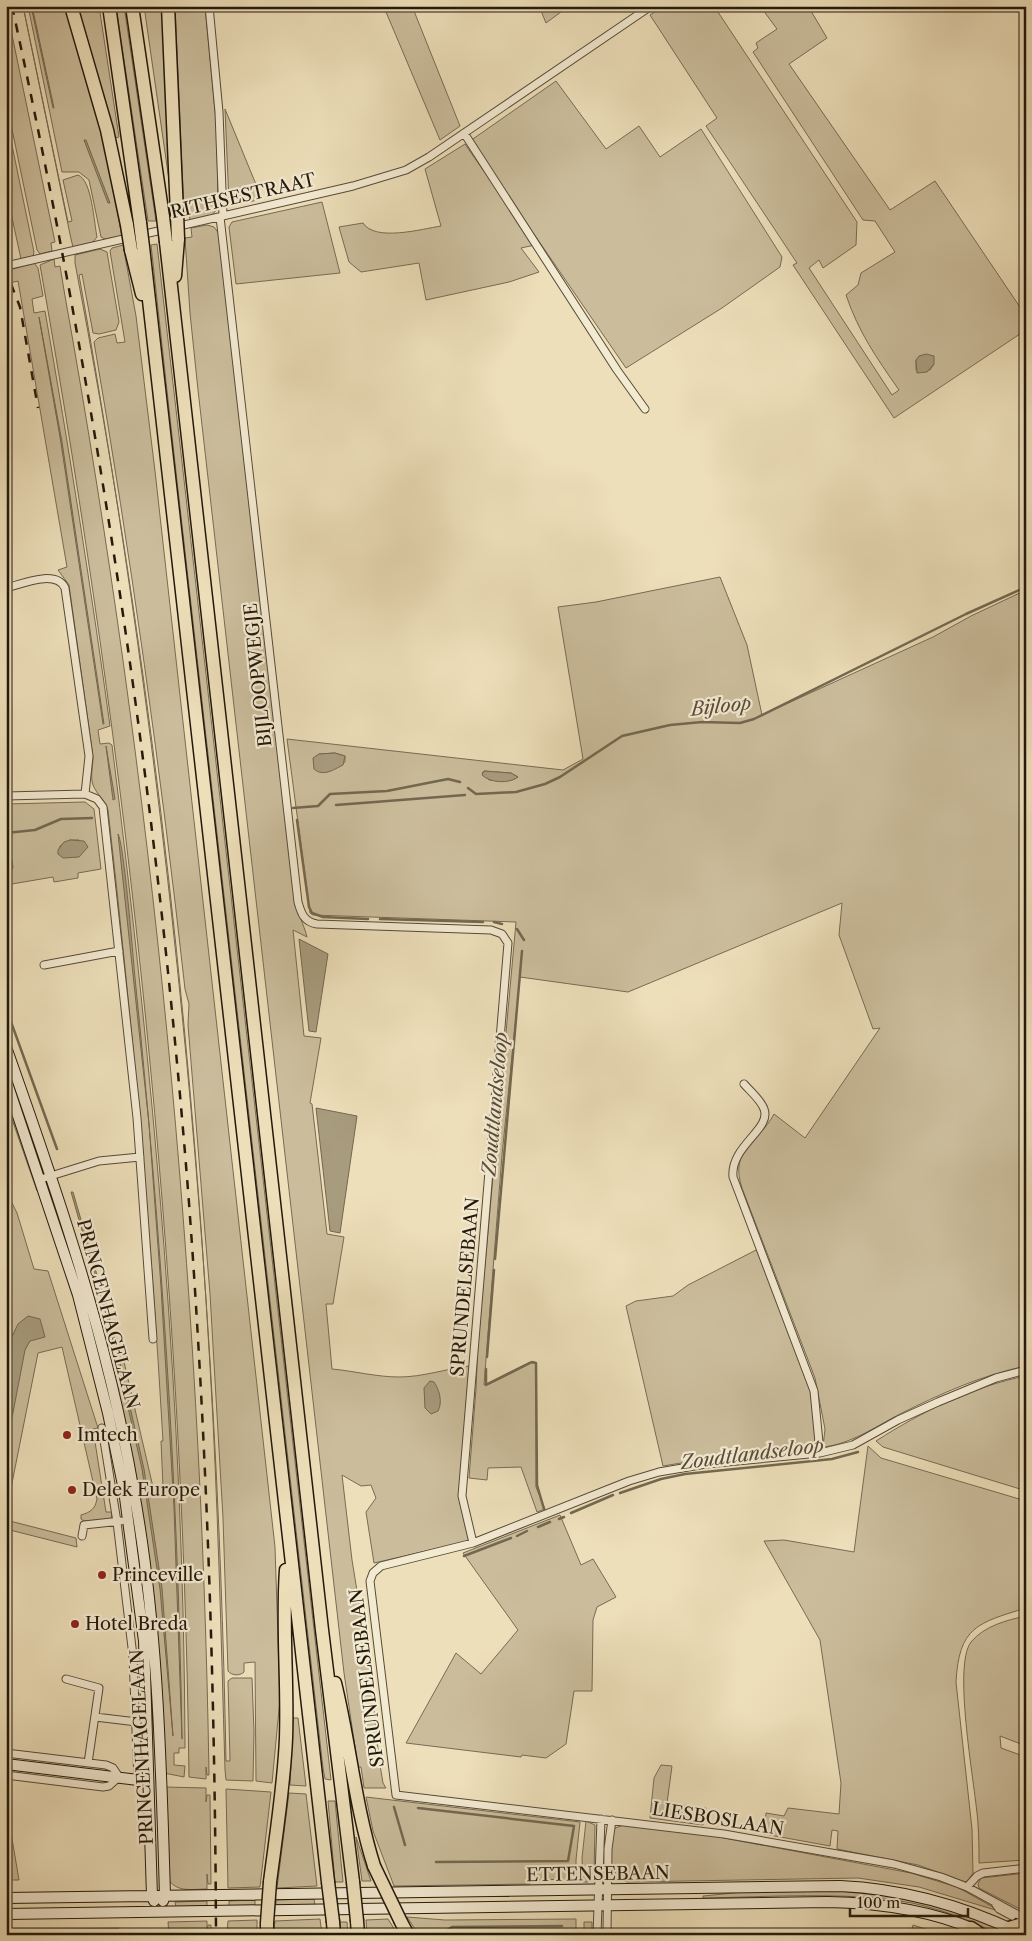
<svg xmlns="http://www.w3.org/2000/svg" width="1032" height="1941" font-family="'Libre Caslon Text',serif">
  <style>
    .green { fill: #cbbd9c; stroke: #776b54; fill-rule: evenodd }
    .water { fill: #a89c7e; stroke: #736850 }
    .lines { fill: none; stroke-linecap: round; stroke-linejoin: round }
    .stream { stroke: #736850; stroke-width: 2.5 }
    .street-casing { stroke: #564a37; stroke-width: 9 }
    .secondary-casing { stroke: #23190b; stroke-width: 12 }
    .highway-casing { stroke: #23190b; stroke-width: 15 }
    .street { stroke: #f3ead2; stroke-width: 7 }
    .secondary { stroke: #f3ead2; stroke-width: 10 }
    .highway { stroke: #eddfba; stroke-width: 12 }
    .rail { stroke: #23190b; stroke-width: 2.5; stroke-dasharray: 9 9; stroke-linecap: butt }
    .highway-bridge-casing { stroke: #23190b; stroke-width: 15; stroke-linecap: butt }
    .highway-bridge { stroke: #eddfba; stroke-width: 12 }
    .poi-dot { fill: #8f2418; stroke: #f3ead2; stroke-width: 2 }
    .labels { text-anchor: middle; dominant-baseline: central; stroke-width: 4.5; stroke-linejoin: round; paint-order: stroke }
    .street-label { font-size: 18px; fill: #23190b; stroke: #f3ead2 }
    .poi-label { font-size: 18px; fill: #23190b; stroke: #f3ead2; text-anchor: start }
    .water-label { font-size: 19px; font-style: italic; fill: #584d39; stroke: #f3ead2 }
  </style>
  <rect width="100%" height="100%" fill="#eddfba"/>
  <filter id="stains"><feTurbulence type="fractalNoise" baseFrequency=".004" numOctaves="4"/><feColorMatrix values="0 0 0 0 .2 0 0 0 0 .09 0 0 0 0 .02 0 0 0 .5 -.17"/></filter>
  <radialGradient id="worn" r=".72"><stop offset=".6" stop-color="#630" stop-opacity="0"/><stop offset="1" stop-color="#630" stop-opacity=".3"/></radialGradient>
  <path class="green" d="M6 6 55 242 51 243 52 251 40 254 37 250 6 100Z
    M23 6 68 222 72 221 63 180 78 175C92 180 94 223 97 237L92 243 73 247 71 239Z
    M28 6H66L97 109 122 236 105 239 101 237 89 180 79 172H62Z
    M77 6H99L119 137 115 138Z
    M116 6H124L156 221H148Z
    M144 6H166L173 208Z
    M175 6H205L217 131 218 208 212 215 190 220 189 212H184Z
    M400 6H412L460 126 440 140 386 12Z
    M539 6H569L546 23Z
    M664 6H714L857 222 856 245 823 268 819 260 809 268 892 395 899 390C876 357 859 333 846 295L858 285 861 273 895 252 875 221 863 220 753 52 758 48 756 43 777 29 760 6H808L827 38 789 64 890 210 935 181 1026 316V330L894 418 793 265 797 263 706 126 717 118 650 15ZM916 360 934 364 930 370H916Z
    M556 81 606 149 639 126 660 157 701 129 782 257 780 267 722 308 626 368 470 141Z
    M225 109 262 199 235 205 229 202Z
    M6 116 34 252 33 256 21 259 6 190Z
    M465 144 535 245 521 248 539 272 509 282 426 300 419 263 361 272 349 262 339 227 363 223C375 242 422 229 441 226L425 169Z
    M322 202 340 273 236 284 229 227 232 222Z
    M207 225 214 227 220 235 295 899C297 914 304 924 307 937L293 930 304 1036 321 1038 310 1103 312 1104 327 1234 344 1237 333 1304H326L332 1369C354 1371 377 1377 399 1377 423 1377 445 1369 469 1366L459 1498 469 1541 374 1563 366 1512 376 1498 371 1485 361 1486 342 1475 352 1560 370 1671 379 1759 383 1783 386 1788H364L361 1767H358L344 1673 198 390 190 313 185 238 192 237 191 228Z
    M157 244 181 453 331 1780 325 1779 323 1768 174 454 151 245Z
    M123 245 136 316 155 471 275 1547 280 1699 272 1783 256 1781 255 1662 244 1663V1672C240 1676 232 1676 228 1671L223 1518 210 1294 188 1025 189 1004 185 989C161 772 131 557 94 342L98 338 115 334 117 343 125 342 110 251 112 248Z
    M100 249 107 252 119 322 116 330 99 334 93 333 82 274 79 275C167 766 217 1262 226 1761H230L228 1681 232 1678H252L254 1732 253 1781 226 1780 225 1770C221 1635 218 1501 210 1366 189 997 145 627 75 263V255Z
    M54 259 55 267 60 266 65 296C153 787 201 1276 209 1775H207L206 1767V1779L189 1777C183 1269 129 765 40 265Z
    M34 263 38 268 43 296 32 299 34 313 45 311C69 449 91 587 110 726L98 730 100 744 109 743 112 745C154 1077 184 1413 185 1748H179V1753H174V1765L185 1766 184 1777 164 1773 155 1626 104 1345 117 1338 121 1349 153 1487 159 1491 163 1487 161 1441H163C151 1230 132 1020 108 810 105 800 97 795 93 785 90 777 93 766 93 757L69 585 58 570 67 567 18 281 6 284V271Z
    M720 577 747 645 762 715 933 637 971 616 1026 590V1366C982 1375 940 1394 900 1414 875 1427 851 1444 823 1447L825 1429 815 1378 742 1188C729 1149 758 1144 774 1114L805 1138 880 1028 873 1029 839 935 842 903 628 992 520 977 502 1155 484 1385 530 1362 536 1364V1487L545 1509 537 1512 521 1467 488 1468 487 1480 469 1478 476 1389 478 1342 516 922 313 915 310 913 287 739 563 770 583 759 558 607 596 602ZM335 753 345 756V762L327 772 319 754ZM484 771 511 773 518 777 512 780H489L482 773Z
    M85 802 94 809 101 869 78 873V878L54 882 53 877 6 885V875L11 873 6 856V804ZM70 840H79L58 854 60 846Z
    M6 1089 40 1193 37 1191 6 1102Z
    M6 1191 17 1213 34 1269 48 1271 98 1428 93 1429 106 1512H112L111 1519 84 1521 81 1519V1515C91 1512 95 1509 97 1499L62 1347 38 1353 6 1513Z
    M758 1249 815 1402 817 1439 815 1447 735 1454 663 1466 626 1306 636 1301 673 1296 688 1285Z
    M1026 1376V1481L1020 1489 883 1447 876 1441C921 1412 974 1386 1026 1376Z
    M868 1446 881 1458 1026 1501V1608C977 1623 959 1627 956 1682L972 1829 973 1873 968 1881 965 1882 918 1865 837 1849 838 1831 832 1830 830 1846 764 1834 766 1813 784 1816 788 1808 839 1814 841 1783 820 1640 764 1541 784 1540 854 1552Z
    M560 1515 581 1565 593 1559 616 1597 597 1607 593 1620 592 1691H574L566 1744 546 1758 522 1755 521 1757 406 1743 456 1653 481 1674 518 1630 463 1553Z
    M6 1520 76 1538 77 1547 6 1529Z
    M1026 1616V1746L1000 1736 1001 1748 1026 1757V1860L979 1863C979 1850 979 1837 978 1824 976 1789 952 1667 971 1642 984 1626 1007 1620 1026 1616Z
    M293 1718H298L306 1786 290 1785Z
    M661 1765 672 1766 667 1803 706 1808 703 1825 650 1818 654 1778Z
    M164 1787 206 1788V1802L207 1795H210L211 1884H208L207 1874V1889C192 1889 177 1893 168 1879Z
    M226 1789 271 1792 260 1887 228 1888Z
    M289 1793 306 1794 317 1886 277 1888Z
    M366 1797 580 1822 576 1860V1879L530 1880V1884L394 1886 373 1831Z
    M328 1801H335L343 1882H335Z
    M586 1821 595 1825 594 1876 588 1882H583L582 1858Z
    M624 1825 714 1836 911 1873 957 1887 1002 1912 919 1887 858 1878 627 1882C607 1874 607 1845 615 1828Z
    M10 1827 19 1880H6V1828Z
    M356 1837 371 1881H362Z
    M1026 1873V1908L1022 1910 979 1888 978 1884 981 1878Z
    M839 1891C909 1896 949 1907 1013 1935 993 1935 984 1926 967 1920 949 1913 931 1907 912 1903 843 1891 772 1897 703 1898V1896L743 1892Z
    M314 1899 315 1905 276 1907V1900Z
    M255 1900V1907L229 1908V1901Z
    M207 1901V1908L176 1907 175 1902Z
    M407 1917 445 1920 576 1919V1935H561V1932L419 1935Z
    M320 1919 322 1935H273L275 1921Z
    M388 1919 398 1935H367L366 1920Z
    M257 1920V1935H227L228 1921Z
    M207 1921V1934L208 1925H211V1935H169L168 1922Z
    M340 1922H347L348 1935H341Z
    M584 1922H592V1935H584Z
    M913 1925 944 1935 911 1932Z"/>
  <path class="water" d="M31 6H32L54 108H53Z
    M84 140H86L110 203H108Z
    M39 317 62 442 104 724H103L61 443Z
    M926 354 934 356V364L927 372 917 373 916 360 919 356Z
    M106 746 115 799 113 800Z
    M335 753 345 756 343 765C333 770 323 777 314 769L313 758 319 754Z
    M484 771 511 773 518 777C509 784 490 783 482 775Z
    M118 834C124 844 133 956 135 978 161 1231 178 1485 182 1739L174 1508 161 1287 149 1124Z
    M70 840 84 841 88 847 79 857 63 858 58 854V850L64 842Z
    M6 856 12 860 13 867 11 873 6 875Z
    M299 939 328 954 316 1032 309 1031Z
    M316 1108 357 1116 340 1233 330 1231Z
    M71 1192H73L112 1327 144 1469 162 1588 173 1736 160 1589 142 1469 110 1328Z
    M28 1316 40 1319 45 1337 30 1341 25 1350 6 1449V1349L18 1324Z
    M430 1381 434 1382C439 1389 443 1402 438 1411L431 1414 425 1408 424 1388Z"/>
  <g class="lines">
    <path class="stream" d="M468 788 476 794 516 792 545 784 560 777 622 736 670 725 702 722 740 723 754 719 966 614 1026 587
      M336 805 465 795
      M293 808 318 806 330 794 387 791 448 779 460 782
      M297 820 309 907 312 913 323 917 368 919
      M6 833 35 830 61 819 92 818
      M380 919 483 922
      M494 922 502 924
      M517 929 524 940
      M6 1008 57 1149
      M495 1259 522 951
      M487 1357 494 1270
      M486 1369V1385L532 1362 536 1363 537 1485 544 1509
      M620 1493 661 1479 685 1474 832 1459 858 1452
      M571 1513 613 1495
      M559 1519 564 1517
      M538 1527 550 1522
      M517 1536 527 1531
      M464 1556 511 1538
      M394 1807 405 1845
      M418 1808 574 1826 568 1861 436 1862
      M6 1930 118 1929
      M912 1931 926 1935
      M448 1935 447 1930 452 1927 562 1926"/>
    <g class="street-casing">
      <path id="street" d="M209 6 219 112 223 216
        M464 133 617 370 645 409
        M220 217 298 902C301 913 304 922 317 924L491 930 502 934 508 943 462 1496 473 1543
        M6 266 353 186 406 170 429 157 651 6
        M6 588C22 584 56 569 65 588L89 756 85 794
        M6 796 85 794 97 799 103 807 137 1118 153 1339
        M44 965 119 951
        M744 1084C750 1091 761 1100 764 1109 772 1129 730 1146 733 1177L814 1391 820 1453
        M41 1179 99 1161 140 1157
        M1026 1370 996 1378 938 1402 898 1420 853 1445 820 1453 706 1464 659 1472 629 1481 473 1543 381 1566 373 1573 370 1581 396 1795 724 1834 894 1864 941 1877 967 1887 1026 1919
        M102 1428 117 1522 133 1656 138 1780
        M82 1536 84 1525 121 1521
        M66 1679 99 1688 88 1763
        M95 1717 137 1722
        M6 1753 106 1765 113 1768 119 1777 109 1786 103 1787 6 1775
        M967 1887 977 1876 983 1873 1026 1868
        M995 1903 999 1909 1012 1916
        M597 1935 601 1819
        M607 1935 608 1849 612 1820"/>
    </g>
    <g class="secondary-casing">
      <path id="secondary" d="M6 1047C57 1191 107 1336 133 1487 158 1622 161 1759 165 1896L163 1901
        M6 1080 78 1295 108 1413 124 1490 144 1641 152 1896 154 1901
        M6 1764 138 1780
        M6 1898 840 1886C906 1889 965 1906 1024 1935
        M6 1914 828 1902C879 1903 930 1910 976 1930"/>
    </g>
    <g class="highway-casing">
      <path id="highway" d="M71 6 107 130 127 225
        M109 6 140 223
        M132 6 163 217
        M168 6 177 214
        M166 242 322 1630 353 1882
        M143 247 328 1882
        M131 250 142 294
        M175 276 178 239
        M335 1683C350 1744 355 1806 374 1866
        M270 1882C276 1835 284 1786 286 1738 288 1682 282 1626 286 1570
        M357 1921 358 1935
        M333 1922 334 1935
        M401 1922 408 1935
        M971 1928 981 1935
        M1009 1928 1026 1923
        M267 1935V1923"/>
    </g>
    <use href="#street" class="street"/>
    <use href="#secondary" class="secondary"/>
    <use href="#highway" class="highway"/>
    <path class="rail" d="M12 6C98 401 158 801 189 1203 207 1447 215 1691 216 1935
      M11 284 20 307 38 408"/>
    <g class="highway-bridge-casing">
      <path id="highway-bridge" d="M177 214 178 239
        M163 217 166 242
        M140 223 143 247
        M127 225 131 250
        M374 1866 401 1922
        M328 1882 333 1922
        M353 1882 357 1921
        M267 1923 270 1882"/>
    </g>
    <use href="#highway-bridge" class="highway-bridge"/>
  </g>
  <g class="poi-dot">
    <circle cx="67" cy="1435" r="5"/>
    <circle cx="72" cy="1490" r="5"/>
    <circle cx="102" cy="1575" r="5"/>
    <circle cx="75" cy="1624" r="5"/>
  </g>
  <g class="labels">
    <g class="street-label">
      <text transform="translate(243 196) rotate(-13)">RITHSESTRAAT</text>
      <text transform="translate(258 675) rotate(-96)">BIJLOOPWEGJE</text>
      <text transform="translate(465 1287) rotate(-85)">SPRUNDELSEBAAN</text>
      <text transform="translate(108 1314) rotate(75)">PRINCENHAGELAAN</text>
      <text transform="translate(367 1678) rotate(-97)">SPRUNDELSEBAAN</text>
      <text transform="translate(142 1747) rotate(-93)">PRINCENHAGELAAN</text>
      <text transform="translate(718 1819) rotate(9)">LIESBOSLAAN</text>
      <text transform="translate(598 1874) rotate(-1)">ETTENSEBAAN</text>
    </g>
    <g class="poi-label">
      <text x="77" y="1435">Imtech</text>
      <text x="82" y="1490">Delek Europe</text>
      <text x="112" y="1575">Princeville</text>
      <text x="85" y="1624">Hotel Breda</text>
    </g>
    <g class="water-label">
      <text transform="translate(721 706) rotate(-6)">Bijloop</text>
      <text transform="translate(495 1104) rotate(-85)">Zoudtlandseloop</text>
      <text transform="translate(752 1454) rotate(-7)">Zoudtlandseloop</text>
    </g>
  </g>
  <rect width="1032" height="1941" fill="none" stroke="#eddfba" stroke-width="25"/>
  <rect x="8" y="8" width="1017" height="1926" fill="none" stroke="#23190b" stroke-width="2.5"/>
  <rect x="12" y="12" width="1007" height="1916" fill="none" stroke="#23190b"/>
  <path d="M850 1908v8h118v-8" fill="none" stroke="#23190b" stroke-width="2.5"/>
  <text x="857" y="1908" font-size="15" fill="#23190b" stroke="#f3ead2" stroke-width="4" paint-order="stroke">100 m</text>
  <rect width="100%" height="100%" filter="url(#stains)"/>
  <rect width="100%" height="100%" fill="url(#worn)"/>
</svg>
